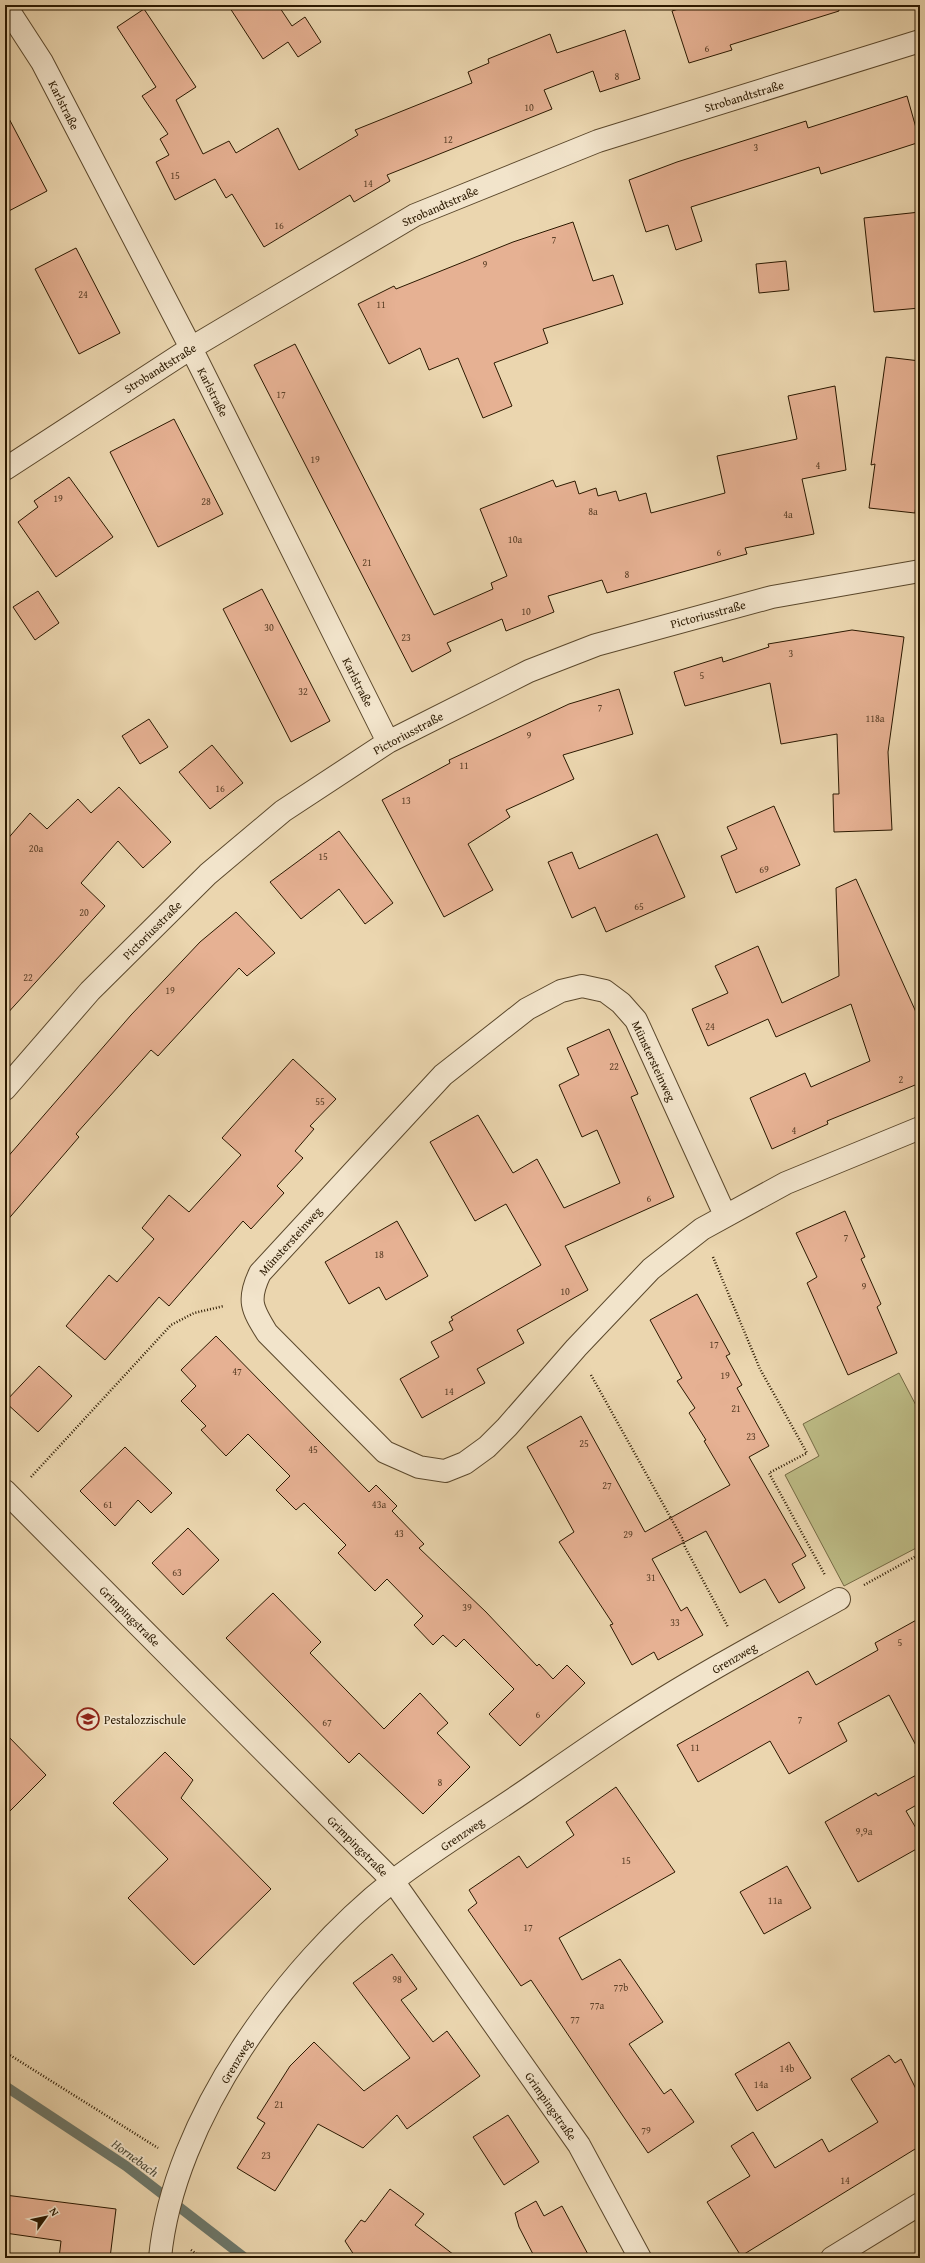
<svg xmlns="http://www.w3.org/2000/svg" width="925" height="2263" font-family="'Gentium Book Plus',serif">
  <style>
    .green { fill: #bdbc86; stroke: #746a44 }
    .lines { fill: none; stroke-linecap: round; stroke-linejoin: round }
    .stream { stroke: #6d786b; stroke-width: 10 }
    .building { fill: #e6b193; stroke: #2b1901 }
    .street-casing { stroke: #5b482c; stroke-width: 24 }
    .path { stroke: #2b1901; stroke-width: 2.5; stroke-dasharray: 1 2; stroke-linecap: butt }
    .street { stroke: #f2e4cb; stroke-width: 22 }
    .labels { text-anchor: middle; dominant-baseline: central; stroke-width: 3.5; stroke-linejoin: round; paint-order: stroke }
    .number-label { font-size: 10px; fill: #5a3f26 }
    .street-label { font-size: 12px; fill: #2b1901; stroke: #f2e4cb }
    .poi-label { font-size: 12px; fill: #2b1901; stroke: #f2e4cb; text-anchor: start }
    .water-label { font-size: 13px; font-style: italic; fill: #4c4936; stroke: #f2e4cb }
  </style>
  <rect width="100%" height="100%" fill="#ebd6af"/>
  <filter id="stains"><feTurbulence type="fractalNoise" baseFrequency=".005" numOctaves="4"/><feColorMatrix values="0 0 0 0 .2 0 0 0 0 .09 0 0 0 0 .02 0 0 0 .5 -.17"/></filter>
  <radialGradient id="worn" r=".72"><stop offset=".6" stop-color="#630" stop-opacity="0"/><stop offset="1" stop-color="#630" stop-opacity=".3"/></radialGradient>
  <path class="green" d="M899 1373 920 1413V1546L844 1586 785 1475 819 1456 803 1424Z"/>
  <g class="lines">
    <path class="stream" d="M5 2086 126 2166 245 2258"/>
  </g>
  <path class="building" d="M228 5H278L292 26 305 17 321 42 298 57 288 42 263 59Z
    M691 5H838L839 11 730 45 732 50 689 63 672 11Z
    M144 9 196 87 176 100 203 154 229 141 236 153 278 128 299 170 358 135 355 130 472 83 468 72 489 63 488 59 550 34 557 53 625 30 640 79 600 92 593 71 544 90 552 109 387 175 390 181 354 202 350 195 264 247 232 194 226 198 215 179 175 200 156 162 169 155 160 139 168 134 142 96 156 87 117 27Z
    M907 96 920 142 821 174 819 167 691 207 702 241 676 250 668 225 646 232 629 180 677 162 806 121 808 128Z
    M5 111 47 191 5 213Z
    M920 212V308L874 312 864 218Z
    M573 222 593 281 613 275 623 304 543 329 548 343 494 363 512 406 483 418 458 358 429 370 420 348 389 364 358 304 394 286 396 289 513 242Z
    M76 248 120 333 79 354 35 269Z
    M786 261 789 290 759 293 756 264Z
    M295 344 434 615 493 589 491 583 507 576 480 509 553 480 556 487 575 481 579 494 596 488 598 496 616 491 619 501 646 493 651 513 725 493 717 456 797 439 788 396 835 386 846 470 802 479 814 534 745 548 747 554 607 593 602 580 548 596 554 612 506 631 502 619 447 643 451 651 412 672 254 365Z
    M886 357 920 361V472L915 513 869 508 875 464 871 465Z
    M174 419 223 514 158 547 110 452Z
    M69 477 113 537 56 577 18 522 38 507 34 501Z
    M262 589 330 721 291 742 223 609Z
    M38 591 59 623 35 640 13 607Z
    M852 630 904 637 888 752 892 830 834 832 833 794H839L837 734 781 744 770 683 685 706 674 672 722 657 723 662 769 647 768 644Z
    M619 689 633 734 563 755 574 779 506 810 510 817 468 844 493 890 444 917 382 800 450 763 449 760 569 704Z
    M149 719 168 747 140 764 122 736Z
    M212 745 243 783 210 809 179 772Z
    M119 787 171 842 143 868 118 841 81 883 105 906 5 1016V842L30 813 47 829 78 799 91 813Z
    M774 806 800 865 736 893 721 856 737 849 727 827Z
    M339 831 393 903 365 924 339 889 301 919 270 882Z
    M657 834 685 897 606 932 595 907 572 918 548 862 572 852 579 869Z
    M856 879 920 1021V1083L827 1121 828 1124 772 1149 750 1098 805 1073 811 1087 870 1061 851 1004 776 1037 768 1019 708 1046 692 1009 728 993 715 966 758 946 782 1003 839 976 836 888Z
    M236 912 275 953 247 976 239 968 158 1056 151 1050 76 1134 79 1137 5 1223V1160L131 1015 200 942Z
    M609 1029 638 1094 631 1097 674 1197 565 1246 588 1290 517 1330 524 1343 477 1369 485 1383 422 1418 400 1379 439 1357 431 1342 453 1330 449 1322 453 1320 451 1317 541 1265 506 1204 475 1221 430 1142 478 1115 513 1173 537 1159 564 1208 620 1183 597 1130 582 1137 559 1085 579 1075 567 1048Z
    M293 1059 336 1099 310 1126 314 1129 295 1151 303 1158 277 1186 284 1193 251 1229 243 1221 169 1306 159 1297 105 1360 66 1326 109 1275 117 1282 154 1239 142 1228 169 1195 189 1212 241 1155 222 1138Z
    M845 1211 865 1257 861 1259 881 1304 877 1307 897 1353 848 1375 807 1283 817 1277 796 1233Z
    M397 1221 428 1276 386 1300 379 1287 349 1304 325 1262Z
    M697 1294 730 1354 726 1356 742 1385 737 1388 769 1446 749 1457 806 1556 792 1564 805 1588 779 1603 765 1579 740 1593 706 1531 652 1559 681 1611 687 1607 703 1635 658 1660 654 1652 632 1665 610 1625 613 1624 559 1542 574 1532 527 1447 581 1416 645 1532 730 1485 704 1441 706 1440 689 1413 695 1408 677 1381 682 1378 650 1320Z
    M216 1336 369 1492 376 1485 397 1506 392 1511 424 1544 419 1548 486 1612 537 1666 539 1664 553 1679 567 1665 585 1683 520 1746 489 1714 514 1689 464 1639 456 1647 443 1635 433 1645 414 1625 423 1616 387 1579 375 1591 338 1553 346 1545 304 1503 296 1510 276 1490 290 1476 248 1434 226 1456 201 1430 206 1426 181 1401 196 1386 181 1370Z
    M39 1366 72 1396 38 1432 5 1402Z
    M125 1447 172 1493 151 1513 138 1500 115 1526 80 1491Z
    M188 1528 219 1560 183 1595 152 1563Z
    M273 1593 321 1642 310 1653 384 1729 420 1693 448 1723 437 1733 470 1767 423 1814 359 1753 349 1763 226 1638Z
    M920 1618V1753L889 1695 838 1723 847 1741 789 1774 770 1741 698 1782 677 1745 808 1671 816 1685 878 1650 875 1643Z
    M5 1733 46 1775 5 1816Z
    M165 1752 193 1780 181 1798 271 1889 194 1965 128 1898 168 1859 113 1803Z
    M920 1773V1803L906 1811 920 1835V1847L858 1882 825 1822 876 1793 878 1796Z
    M616 1787 675 1872 559 1938 582 1980 620 1959 663 2022 629 2044 664 2094 671 2089 694 2122 648 2153 531 1980 521 1986 468 1910 477 1903 469 1890 519 1856 527 1868 574 1835 566 1822Z
    M787 1866 811 1908 764 1934 740 1892Z
    M392 1954 417 1989 401 2000 433 2042 447 2031 480 2076 407 2129 397 2115 363 2148 318 2124 275 2191 237 2168 265 2123 257 2118 290 2066 314 2042 364 2091 410 2058 353 1983Z
    M789 2042 811 2078 757 2111 735 2074Z
    M889 2055 895 2063 901 2059 920 2097V2146L741 2256 707 2202 750 2176 731 2146 753 2132 775 2168 822 2139 829 2152 878 2122 851 2079Z
    M508 2115 539 2162 504 2185 473 2137Z
    M390 2189 424 2214 415 2225 458 2258H356L345 2241 361 2220 365 2222Z
    M5 2195 116 2209 110 2258H59L61 2241 5 2233Z
    M536 2201 544 2216 562 2206 590 2258H535L519 2227 515 2213Z"/>
  <g class="lines">
    <g class="street-casing">
      <path id="street" d="M5 5 42 62 191 348 388 742
        M5 469 191 348 415 215 598 141 920 41
        M5 1089 90 991 208 874 283 811 388 742 529 671 596 645 772 597 920 571
        M725 1215 636 1020 621 1003 605 991 582 986 561 991 527 1009 443 1075 260 1273C247 1300 252 1309 267 1333L385 1452 419 1467 445 1471 465 1463 487 1447 507 1427 576 1348 651 1269 702 1229 786 1183 920 1128
        M5 1491 393 1881 579 2145 640 2258
        M160 2258C173 2120 286 1965 393 1881 436 1848 483 1820 528 1789 557 1769 587 1748 617 1728 688 1681 764 1640 839 1599
        M832 2258 920 2204"/>
    </g>
    <path class="path" d="M713 1257 760 1369 807 1453 769 1473 825 1575
      M591 1375 682 1538 685 1547 728 1627
      M31 1477 171 1325 194 1313 224 1306
      M864 1585 920 1554
      M5 2052 158 2148
      M191 2250 202 2258"/>
    <use href="#street" class="street"/>
  </g>
  <defs>
    <g id="school-ring" transform="scale(1.15)"><circle r="9.5" fill="#f2e4cb" stroke="#8f2418" stroke-width="1.5"/><path d="M0-5L7-2L0 1L-7-2ZM-4 1L0 2.5L4 1V4Q0 6-4 4Z" fill="#8f2418"/></g>
  </defs>
  <g fill-rule="evenodd">
    <use href="#school-ring" x="88" y="1719"/>
  </g>
  <g class="labels">
    <g class="number-label">
      <text x="707" y="48">6</text>
      <text x="617" y="76">8</text>
      <text x="529" y="107">10</text>
      <text x="448" y="139">12</text>
      <text x="756" y="147">3</text>
      <text x="175" y="175">15</text>
      <text x="368" y="183">14</text>
      <text x="279" y="225">16</text>
      <text x="554" y="239">7</text>
      <text x="485" y="264">9</text>
      <text x="83" y="294">24</text>
      <text x="381" y="304">11</text>
      <text x="281" y="394">17</text>
      <text x="315" y="459">19</text>
      <text x="818" y="465">4</text>
      <text x="58" y="498">19</text>
      <text x="206" y="501">28</text>
      <text x="593" y="511">8a</text>
      <text x="788" y="514">4a</text>
      <text x="515" y="539">10a</text>
      <text x="719" y="552">6</text>
      <text x="367" y="562">21</text>
      <text x="627" y="574">8</text>
      <text x="526" y="611">10</text>
      <text x="269" y="627">30</text>
      <text x="406" y="637">23</text>
      <text x="791" y="653">3</text>
      <text x="702" y="675">5</text>
      <text x="303" y="691">32</text>
      <text x="600" y="707">7</text>
      <text x="875" y="718">118a</text>
      <text x="529" y="735">9</text>
      <text x="464" y="765">11</text>
      <text x="220" y="788">16</text>
      <text x="406" y="800">13</text>
      <text x="36" y="848">20a</text>
      <text x="323" y="856">15</text>
      <text x="764" y="869">69</text>
      <text x="639" y="906">65</text>
      <text x="84" y="912">20</text>
      <text x="28" y="977">22</text>
      <text x="170" y="990">19</text>
      <text x="710" y="1026">24</text>
      <text x="614" y="1066">22</text>
      <text x="901" y="1079">2</text>
      <text x="320" y="1101">55</text>
      <text x="794" y="1130">4</text>
      <text x="649" y="1198">6</text>
      <text x="846" y="1237">7</text>
      <text x="379" y="1254">18</text>
      <text x="864" y="1286">9</text>
      <text x="565" y="1291">10</text>
      <text x="714" y="1344">17</text>
      <text x="237" y="1371">47</text>
      <text x="725" y="1375">19</text>
      <text x="449" y="1391">14</text>
      <text x="736" y="1408">21</text>
      <text x="751" y="1436">23</text>
      <text x="584" y="1443">25</text>
      <text x="313" y="1449">45</text>
      <text x="607" y="1485">27</text>
      <text x="108" y="1504">61</text>
      <text x="379" y="1504">43a</text>
      <text x="399" y="1533">43</text>
      <text x="628" y="1534">29</text>
      <text x="177" y="1572">63</text>
      <text x="651" y="1577">31</text>
      <text x="467" y="1607">39</text>
      <text x="675" y="1622">33</text>
      <text x="900" y="1642">5</text>
      <text x="538" y="1714">6</text>
      <text x="800" y="1719">7</text>
      <text x="327" y="1722">67</text>
      <text x="695" y="1747">11</text>
      <text x="440" y="1782">8</text>
      <text x="864" y="1831">9,9a</text>
      <text x="626" y="1860">15</text>
      <text x="775" y="1900">11a</text>
      <text x="528" y="1927">17</text>
      <text x="397" y="1979">98</text>
      <text x="621" y="1987">77b</text>
      <text x="597" y="2005">77a</text>
      <text x="575" y="2019">77</text>
      <text x="787" y="2068">14b</text>
      <text x="761" y="2084">14a</text>
      <text x="279" y="2104">21</text>
      <text x="646" y="2130">79</text>
      <text x="266" y="2155">23</text>
      <text x="845" y="2180">14</text>
    </g>
    <g class="street-label">
      <text transform="translate(744 96) rotate(-17)">Strobandtstraße</text>
      <text transform="translate(64 105) rotate(63)">Karlstraße</text>
      <text transform="translate(440 206) rotate(-24)">Strobandtstraße</text>
      <text transform="translate(160 368) rotate(-32)">Strobandtstraße</text>
      <text transform="translate(213 392) rotate(63)">Karlstraße</text>
      <text transform="translate(708 614) rotate(-15)">Pictoriusstraße</text>
      <text transform="translate(358 682) rotate(63)">Karlstraße</text>
      <text transform="translate(408 733) rotate(-28)">Pictoriusstraße</text>
      <text transform="translate(152 930) rotate(-45)">Pictoriusstraße</text>
      <text transform="translate(654 1061) rotate(65)">Münstersteinweg</text>
      <text transform="translate(290 1241) rotate(-48)">Münstersteinweg</text>
      <text transform="translate(130 1616) rotate(45)">Grimpingstraße</text>
      <text transform="translate(734 1658) rotate(-30)">Grenzweg</text>
      <text transform="translate(462 1834) rotate(-34)">Grenzweg</text>
      <text transform="translate(358 1846) rotate(45)">Grimpingstraße</text>
      <text transform="translate(236 2061) rotate(-59)">Grenzweg</text>
      <text transform="translate(551 2106) rotate(55)">Grimpingstraße</text>
    </g>
    <g class="poi-label">
      <text x="104" y="1719">Pestalozzischule</text>
    </g>
    <g class="water-label">
      <text transform="translate(135 2158) rotate(36)">Hornebach</text>
    </g>
  </g>
  <rect width="925" height="2263" fill="none" stroke="#ebd6af" stroke-width="20"/>
  <rect x="6" y="6" width="913" height="2251" fill="none" stroke="#2b1901" stroke-width="2"/>
  <rect x="10" y="10" width="905" height="2243" fill="none" stroke="#2b1901"/>
  <g transform="translate(46 2217) rotate(57)" stroke="#f2e4cb" stroke-width="3" paint-order="stroke">
  <path d="M0-3L7 15L0 10L-7 15Z" fill="#2b1901"/>
  <text y="-6" font-size="11" font-weight="bold" text-anchor="middle" fill="#2b1901">N</text>
  </g>
  <rect width="100%" height="100%" filter="url(#stains)"/>
  <rect width="100%" height="100%" fill="url(#worn)"/>
</svg>
